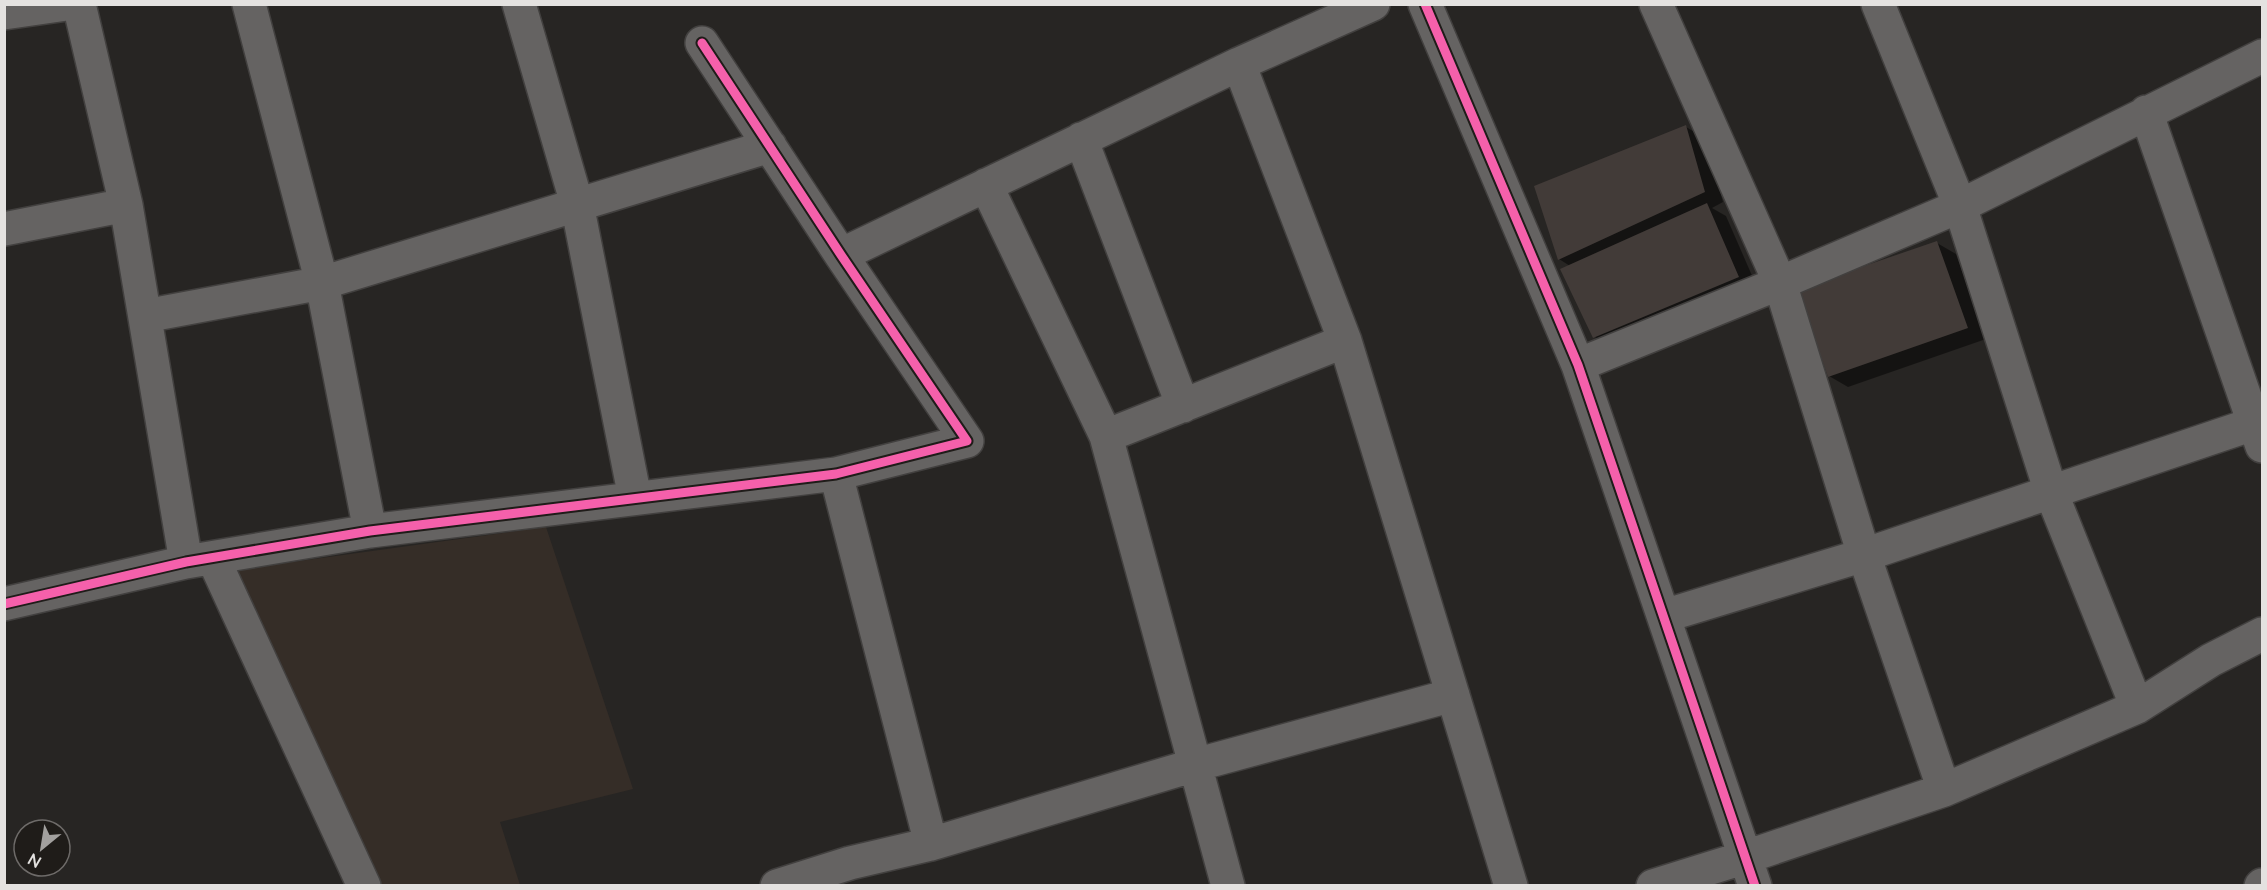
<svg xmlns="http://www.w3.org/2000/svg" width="2267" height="890" font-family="Lato,sans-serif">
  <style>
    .built { fill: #352d27 }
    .shadow { fill: #0007 }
    .building { fill: #423b38 }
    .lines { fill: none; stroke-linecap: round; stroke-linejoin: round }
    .minor-casing { stroke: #42403f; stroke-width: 36 }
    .minor { stroke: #656362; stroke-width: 33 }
    .cycleway-casing { stroke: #1f1c19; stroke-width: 13 }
    .cycleway { stroke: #f560ab; stroke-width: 9 }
  </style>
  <rect width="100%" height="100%" fill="#272523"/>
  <path class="built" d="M546 527 633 789 500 822 520 885H379L234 570Z"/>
  <path class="shadow" d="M1686 127 1705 138 1723 202 1712 208 1726 216 1757 287 1614 348 1595 337 1570 266 1559 259Z
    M1937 243 1956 254 1986 339 1848 387 1829 376Z"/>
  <path class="building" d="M1686 125 1705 192 1558 260 1534 186Z
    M1707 203 1739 277 1593 338 1560 269Z
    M1937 241 1968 328 1828 377 1797 289Z"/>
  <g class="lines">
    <g class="minor-casing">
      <path id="minor" d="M79 4 126 205 186 562
        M249 4 322 283 370 531
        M519 4 577 204 635 498
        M1425 4 1578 365 1755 886
        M1656 4 1780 283 1864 555 1944 790
        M1878 4 1960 206 2051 492 2137 707
        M4 13 67 4
        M1239 64 1345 341 1511 886
        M2146 112 2262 446
        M1081 139 1183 406
        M986 185 1106 436
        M4 229 126 205
        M841 255 1239 64 1373 4
        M145 316 322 283 770 146
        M1578 365 1780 283 1960 206 2262 56
        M836 474 931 844
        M213 558 364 886
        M4 604 186 562 370 531 836 474 967 441 841 255 702 43
        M1664 616 1864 555 2262 421
        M777 886 850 863 931 844 1195 765 1453 695
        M1228 886 1106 436 1345 341
        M1653 886 1746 857 1944 790 2137 707 2211 660 2262 634
        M2261 886 2262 885"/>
    </g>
    <use href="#minor" class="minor"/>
    <g class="cycleway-casing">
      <path id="cycleway" d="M1425 4 1578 365 1755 886
        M4 604 186 562 370 531 836 474 967 441 841 255 702 43"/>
    </g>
    <use href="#cycleway" class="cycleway"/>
  </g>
  <rect width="2267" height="890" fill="none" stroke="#e4e2e0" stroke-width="12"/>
  <g transform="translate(42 848) rotate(210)"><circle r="28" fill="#1f1c19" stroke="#6e6b69" stroke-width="1.5"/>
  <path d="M0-4.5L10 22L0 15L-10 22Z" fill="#a2a09e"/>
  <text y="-9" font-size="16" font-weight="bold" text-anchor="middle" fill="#e4e2e0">N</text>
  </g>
</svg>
